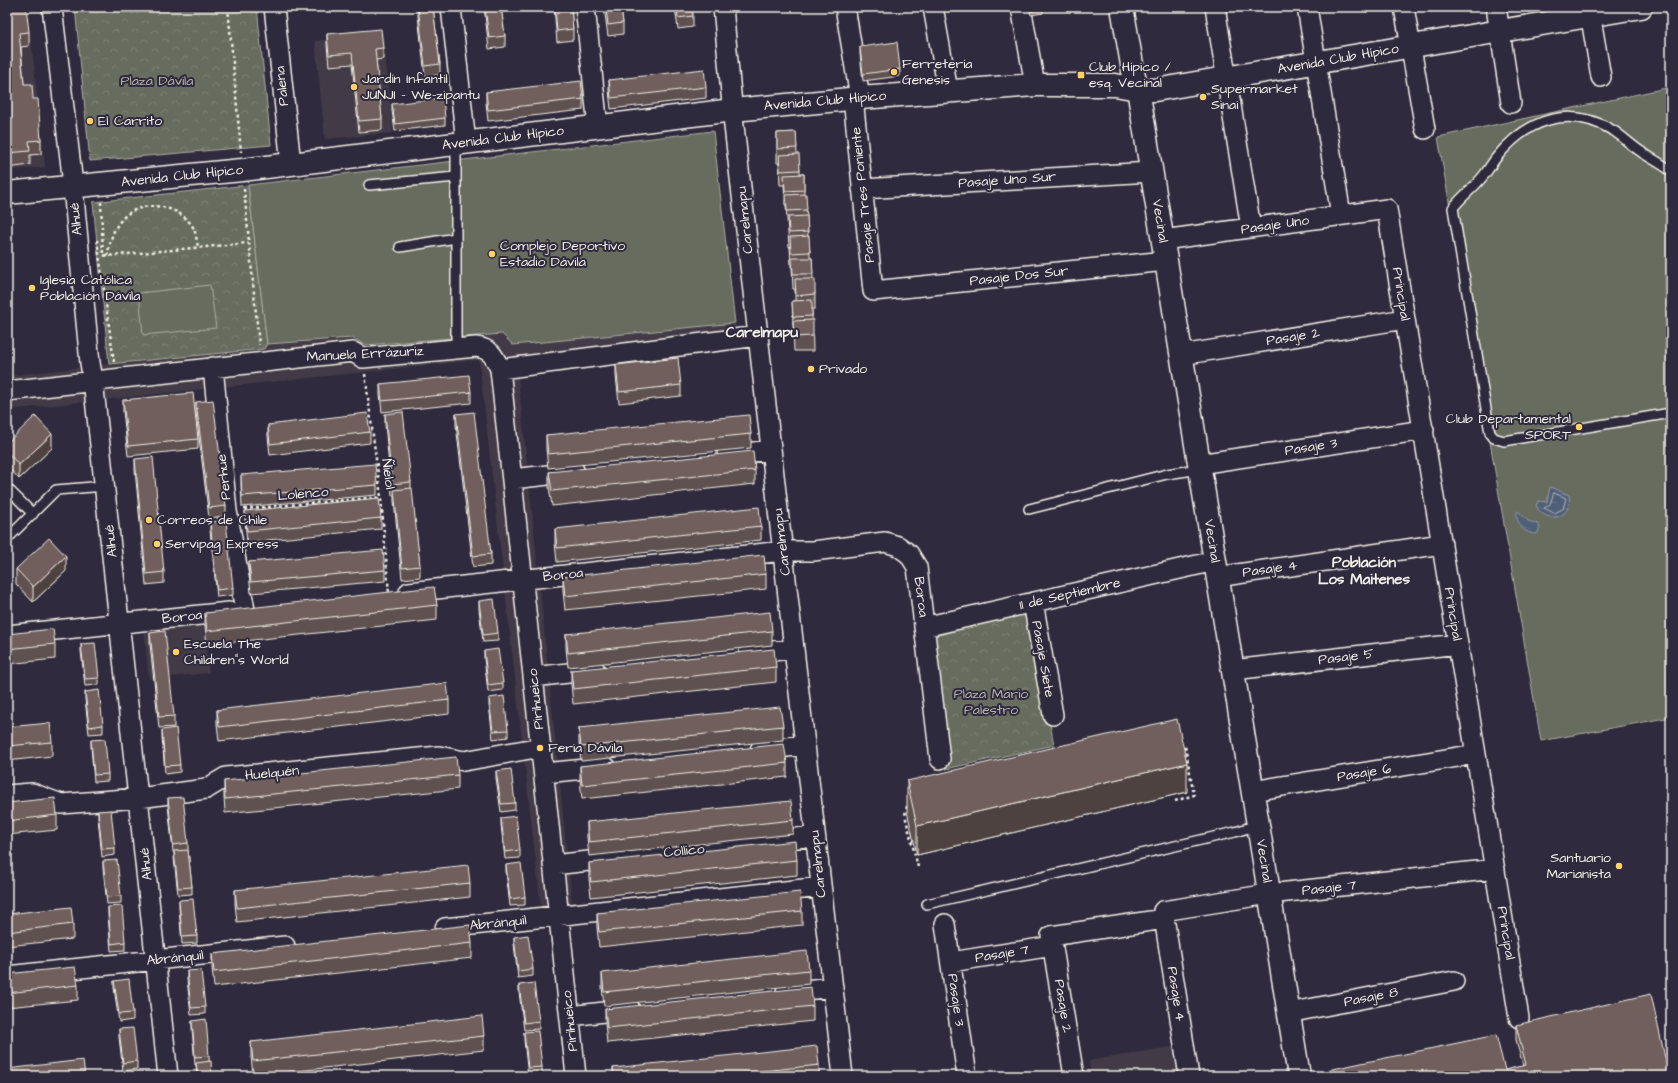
<svg xmlns="http://www.w3.org/2000/svg" width="1678" height="1083" font-family="'Architects Daughter',sans-serif">
  <style>
    .built { fill: #423a46 }
    .forest { fill: url(#forest-crowns); stroke: #aeaea3 }
    .garden { fill: #676c5e; stroke: #aeaea3 }
    .water { fill: url(#water-ripples); stroke: #9199a5 }
    .lines { fill: none; stroke-linecap: round; stroke-linejoin: round }
    .shore { stroke: #b2b6bb; stroke-width: 1 }
    .service-casing { stroke: #f4f1e8; stroke-width: 12 }
    .minor-casing { stroke: #f4f1e8; stroke-width: 22 }
    .tertiary-casing { stroke: #f4f1e8; stroke-width: 25 }
    .path { stroke: #f4f1e8; stroke-width: 2.5; stroke-dasharray: 3 3; stroke-linecap: butt }
    .service { stroke: #2f2a3d; stroke-width: 9 }
    .minor { stroke: #2f2a3d; stroke-width: 19 }
    .tertiary { stroke: #2f2a3d; stroke-width: 22 }
    .wall { fill: #5f514f; stroke: #f4f1e8 }
    .shaded-wall { fill: #4e4240; stroke: #f4f1e8 }
    .building { fill: #6f5e5c; stroke: #f4f1e8 }
    .poi-dot { fill: #ffd166; stroke: #2f2a3d; stroke-width: 1.5 }
    .labels { text-anchor: middle; dominant-baseline: central; stroke-width: 4; stroke-linejoin: round; paint-order: stroke }
    .street-label { font-size: 14px; fill: #f4f1e8; stroke: #2f2a3d }
    .poi-label { font-size: 14px; fill: #f4f1e8; stroke: #2f2a3d; text-anchor: start }
    .park-label { font-size: 14px; fill: #b5b5aa; stroke: #2f2a3d }
    .neighbourhood-label { font-size: 15px; font-weight: bold; fill: #f4f1e8; stroke: #2f2a3d }
  </style>
  <defs>
    <pattern id="forest-crowns" width="20" height="18" patternUnits="userSpaceOnUse"><rect width="20" height="18" fill="#676c5e"/><path d="M2 6a3 3 0 1 1 6 0M12 15a3 3 0 1 1 6 0" fill="none" stroke="#7d8175"/></pattern>
    <pattern id="water-ripples" width="26" height="14" patternUnits="userSpaceOnUse"><rect width="26" height="14" fill="#4f5e78"/><path d="M2 4q2-2 4 0t4 0M15 11q2-2 4 0t4 0" fill="none" stroke="#69768b"/></pattern>
  </defs>
  <rect width="100%" height="100%" fill="#2f2a3d"/>
  <filter id="ink" filterUnits="userSpaceOnUse"><feTurbulence type="fractalNoise" baseFrequency=".025" numOctaves="2"/><feDisplacementMap in="SourceGraphic" scale="8" xChannelSelector="R" yChannelSelector="G"/><feConvolveMatrix kernelMatrix="1 2 1 2 8 2 1 2 1" color-interpolation-filters="sRGB"/></filter>
  <g filter="url(#ink)">
    <path class="built" d="M28 11 45 167 7 171V14Z
      M383 33 393 133 325 139 315 41Z
      M735 323 737 351 518 376 572 903 541 908 479 360 7 410V376L109 364 264 349 267 344 352 338 365 345 502 334 514 345Z
      M203 625 209 673 149 679 144 631Z
      M1176 1046 1181 1076H1091L1089 1061Z"/>
    <path class="forest" d="M75 7H257L271 145 90 161Z
      M248 185 267 344 264 349 109 364 93 202Z
      M1029 611 1054 745 946 769 930 637Z"/>
    <path class="garden" d="M1671 87V717L1541 741 1438 137Z
      M713 131 735 323 513 345 502 334 365 345 352 338 267 344 248 185Z
      M210 285 216 328 143 335 139 293Z"/>
    <path class="water" d="M1550 487 1569 495C1573 519 1546 525 1536 506L1538 501 1547 502Z
      M1518 511 1528 521 1538 524 1540 528 1537 534C1524 534 1518 525 1516 514Z"/>
    <g class="lines">
      <path class="shore" d="M1554 493 1566 498 1563 509 1554 513 1544 508 1550 504Z"/>
      <g class="service-casing">
        <path id="service" d="M456 144V349
          M1671 171C1661 163 1650 158 1640 151 1631 145 1623 137 1614 131 1569 104 1527 119 1496 158 1492 163 1489 169 1484 175 1475 187 1462 196 1453 208L1490 433 1494 438 1504 441 1671 413
          M369 185 456 177
          M400 247 456 238
          M7 488 33 514
          M1029 509 1167 474 1200 469
          M7 539 56 490 105 486
          M927 904 1235 832 1258 825"/>
      </g>
      <g class="minor-casing">
        <path id="minor" d="M52 7 71 167 90 363 93 380 168 1076
          M274 7 291 164
          M451 7 466 143
          M585 7 598 127
          M723 7 734 126 843 1076
          M845 7 860 98
          M933 7 948 91
          M1021 7 1035 85
          M1215 7 1251 228
          M1307 7 1341 215
          M1404 7 1425 129
          M1496 7 1511 103
          M1589 7 1601 77
          M853 98 873 291 1166 261
          M862 189 1151 172
          M1163 240 1387 209 1519 1018
          M1181 355 1405 319
          M213 367 227 511 245 610
          M500 369 758 336
          M7 391 353 352 363 358 476 347C491 349 494 356 500 369L576 1076
          M727 455 771 450
          M1199 464 1424 430
          M512 479 575 472
          M1217 577 1442 544
          M409 592 783 551H813L885 542 898 546 909 554 917 567 940 759
          M1033 602 1053 715
          M924 627 1215 561
          M7 635 229 612
          M749 653 794 649
          M1233 670 1458 644
          M533 677 595 670
          M760 750 805 745
          M544 773 606 767
          M1252 791 1476 754
          M7 795 32 793 61 804 139 798 206 789 226 777 439 756 464 761 541 747
          M553 865 815 836
          M945 924 967 1076
          M445 928 821 887
          M951 962 1053 946
          M7 976 285 946
          M786 992 833 987
          M1288 1013 1454 981
          M570 1016 630 1009
          M1074 1076 1051 936 1164 919
          M1189 1076 1163 911 1269 894 1495 869"/>
      </g>
      <g class="tertiary-casing">
        <path id="tertiary" d="M1122 7 1134 76 1138 89 1299 1076
          M7 193 242 170 733 110 860 98 1035 85H1115L1138 89 1155 90 1641 7"/>
      </g>
      <path class="path" d="M228 7 241 152
        M244 189 259 345
        M101 202 103 255 107 256 248 243
        M97 240 114 362
        M107 256C110 243 112 230 122 219 141 198 181 204 194 229 196 234 197 242 198 247
        M365 374 381 497 389 594
        M244 509 380 497
        M1175 801 1194 795 1185 746H1181
        M907 806 905 815 918 867"/>
      <use href="#service" class="service"/>
      <use href="#minor" class="minor"/>
      <use href="#tertiary" class="tertiary"/>
    </g>
    <path class="wall" d="M417 7H433L440 64V75L425 76Z
      M484 7H501L505 36V47L489 49Z
      M554 7H571L573 29V40L557 42Z
      M604 7H621L623 23V34L608 36Z
      M675 7H692L693 16V27L678 29Z
      M1029 7H1043V13L1031 15Z
      M7 8 29 32V46L21 47 24 84 33 99 41 140V154L30 155V165L7 168Z
      M327 34 383 48V59L376 60 382 119V130L359 132 352 64 329 66 327 45Z
      M860 47 900 69V76L863 81 860 54Z
      M609 80 706 87V98L611 109 609 91Z
      M486 92 583 99V110L488 121 486 103Z
      M392 104 445 118V125L395 131 392 111Z
      M796 132 797 154 800 170V174H804V194L807 216 808 236 810 252V258H812L813 279 815 294V309H812L813 351H794L792 301H795V289H793L792 267H791L790 247H789L786 205H785L784 185H780L779 163H777V133Z
      M616 365 681 385V396L619 403 616 376Z
      M380 384 471 392V403L382 412 380 395Z
      M123 400 198 439V449L128 456 123 411Z
      M196 402 226 506V516L209 518 196 413Z
      M385 414 411 482V488L420 566V577L402 579 394 501V495H392L385 425Z
      M456 414 491 554V565L473 567 456 425Z
      M268 425 370 432V443L270 455 268 436Z
      M751 434V448L548 468 546 449V435Z
      M7 443 52 448 19 479 7 466Z
      M135 459 164 572V583L146 585 135 470Z
      M755 470V484L552 506 549 487V472Z
      M241 475 377 485V495L242 507 241 486Z
      M245 511 381 518V529L247 542 245 522Z
      M210 522 233 588V595L217 597 210 530Z
      M761 526V540L557 562 555 543V529Z
      M249 562 385 570V581L251 593 249 573Z
      M16 569 66 571 33 602 16 584Z
      M766 574V589L565 610 563 591V577Z
      M479 601 498 633V641L483 642 479 609Z
      M437 605V620L207 645 205 627V613Z
      M772 631V645L568 667 566 648V634Z
      M150 633 174 716V727L159 728 150 644Z
      M7 634 55 644V659L7 664Z
      M81 644 99 678V685L85 686 81 651Z
      M484 651 503 683V690L488 692 484 658Z
      M776 667V682L573 704 571 684V670Z
      M85 692 103 725V733L89 734 85 699Z
      M489 698 508 730V737L493 739 489 705Z
      M449 700V714L219 741 217 724V710Z
      M783 726V740L581 761 579 742V728Z
      M7 727 52 742V756L7 761Z
      M162 730 180 765V772L165 774 162 737Z
      M91 740 108 774V781L94 782 91 747Z
      M787 763V777L582 799 580 780V766Z
      M496 771 515 803V810L501 812 496 778Z
      M458 775V789L225 813 224 796V781Z
      M907 781 1187 792 917 855 907 811Z
      M168 798 188 843V850L192 887V894L178 895 174 858V852H173L168 805Z
      M7 803 57 815V830L7 835Z
      M98 811 115 848V855L102 857 98 818Z
      M501 818 520 850V858L505 859 501 825Z
      M793 820V834L589 856 587 837V822Z
      M797 860V875L591 897 589 878V863Z
      M103 861 121 896V903L107 904 103 868Z
      M506 865 525 897V905L510 906 506 872Z
      M470 883V897L237 922 235 904V890Z
      M179 900 197 936V943L182 944 179 908Z
      M108 907 125 942V950L111 951 108 915Z
      M802 911V925L599 947 597 927V913Z
      M7 914 73 924V939L7 946Z
      M514 937 533 969V976L518 978 514 944Z
      M472 943V958L214 987 212 968V954Z
      M809 970V984L604 1006 602 987V973Z
      M187 971 205 1007V1014L191 1015 187 979Z
      M7 974 78 985V1000L7 1007Z
      M114 981 133 1013V1020L119 1022 114 988Z
      M519 985 539 1021V1029L524 1030 519 992Z
      M813 1006V1021L607 1043 605 1023V1009Z
      M192 1021 209 1056V1061L212 1076H197L196 1065H195L192 1028Z
      M1516 1025 1669 1076H1328V1070H1505L1523 1066 1516 1040Z
      M119 1029 137 1061V1069L123 1071 119 1037Z
      M524 1032 542 1067V1074L528 1076 524 1040Z
      M484 1036V1050L253 1076 251 1056V1042Z
      M819 1065V1076H613V1068Z"/>
    <path class="shaded-wall" d="M52 434V448L19 479V465Z
      M66 556V571L33 602V587Z
      M1187 763V792L917 855V826Z"/>
    <path class="building" d="M16 7H26L29 32 19 33 24 84H32L33 99H38L41 140 29 141 30 151 7 153V8Z
      M418 7H433L440 64 425 66Z
      M485 7H501L505 36 489 38Z
      M555 7H571L573 29 557 31Z
      M606 7H621L623 23 608 25Z
      M677 7H692L693 16 678 18Z
      M1030 7H1043V9L1031 11Z
      M381 29 383 48 375 49 382 119 359 121 352 53 329 55 327 34Z
      M897 42 900 69 863 74 860 47Z
      M704 69 706 87 611 98 609 80Z
      M581 81 583 99 488 110 486 92Z
      M443 98 445 118 395 124 392 104Z
      M796 132 797 148 777 149V133Z
      M799 154 800 170 780 171 779 155Z
      M804 174V190L785 191 784 175Z
      M806 194 807 210 787 211 786 195Z
      M807 216 808 232 789 233 788 217Z
      M809 236 810 252 791 253 790 237Z
      M792 258H812L813 274H793Z
      M795 279H815V294L796 296Z
      M812 300V316L793 317 792 301Z
      M813 320V336L794 337 793 321Z
      M678 358 681 385 619 392 616 365Z
      M469 375 471 392 382 401 380 384Z
      M193 393 198 439 128 446 123 400Z
      M213 400 226 506 209 508 196 402Z
      M403 412 411 482 392 484 385 414Z
      M474 412 491 554 473 556 456 414Z
      M367 413 370 432 270 444 268 425Z
      M749 415 751 434 548 454 546 435Z
      M35 416 52 434 19 465 7 452V443Z
      M753 451 755 470 552 491 549 472Z
      M153 457 164 572 146 574 135 459Z
      M375 464 377 485 242 496 241 475Z
      M412 488 420 566 402 568 394 490Z
      M379 498 381 518 247 531 245 511Z
      M759 507 761 526 557 548 555 529Z
      M226 521 233 588 217 590 210 522Z
      M49 538 66 556 33 587 16 569Z
      M383 550 385 570 251 582 249 562Z
      M764 555 766 574 565 596 563 577Z
      M434 587 437 605 207 631 205 613Z
      M494 599 498 633 483 635 479 601Z
      M770 612 772 631 568 653 566 634Z
      M53 629 55 644 7 649V634Z
      M165 631 174 716 159 717 150 633Z
      M95 643 99 678 85 679 81 644Z
      M498 649 503 683 488 685 484 651Z
      M774 649 776 667 573 689 571 670Z
      M447 683 449 700 219 727 217 710Z
      M99 690 103 725 89 727 85 692Z
      M504 696 508 730 493 731 489 698Z
      M780 707 783 726 581 747 579 728Z
      M1177 719 1187 763 917 826 907 781Z
      M50 723 52 742 7 746V727Z
      M176 728 180 765 165 766 162 730Z
      M105 739 108 774 94 775 91 740Z
      M784 744 787 763 582 785 580 766Z
      M456 757 458 775 225 799 224 781Z
      M511 769 515 803 501 804 496 771Z
      M183 797 188 843 173 845 168 798Z
      M55 798 57 815 7 821V803Z
      M791 801 793 820 589 842 587 822Z
      M111 810 115 848 102 849 98 811Z
      M516 816 520 850 505 852 501 818Z
      M795 841 797 860 591 882 589 863Z
      M188 850 192 887 178 888 174 851Z
      M117 860 121 896 107 897 103 861Z
      M521 863 525 897 510 899 506 865Z
      M468 865 470 883 237 908 235 890Z
      M800 892 802 911 599 932 597 913Z
      M193 899 197 936 182 937 179 900Z
      M122 906 125 942 111 944 108 907Z
      M71 907 73 924 7 932V914Z
      M470 925 472 943 214 972 212 954Z
      M528 935 533 969 518 971 514 937Z
      M807 951 809 970 604 992 602 973Z
      M75 967 78 985 7 993V974Z
      M201 970 205 1007 191 1008 187 971Z
      M129 979 133 1013 119 1014 114 981Z
      M534 983 539 1021 524 1023 519 985Z
      M811 987 813 1006 607 1028 605 1009Z
      M1651 994 1669 1076H1329L1328 1070 1496 1035 1505 1070 1526 1065 1516 1025Z
      M482 1016 484 1036 253 1061 251 1042Z
      M206 1019 209 1056 195 1057 192 1021Z
      M133 1028 137 1061 123 1063 119 1029Z
      M538 1031 542 1067 528 1068 524 1032Z
      M817 1046 819 1065 717 1076H614L613 1068Z
      M83 1060 85 1076H7V1069Z
      M211 1061 212 1076H198L196 1063Z"/>
  </g>
  <g class="poi-dot">
    <circle cx="894" cy="72" r="4"/>
    <rect x="1077" y="71" width="8" height="8" rx="2"/>
    <circle cx="354" cy="87" r="4"/>
    <circle cx="1203" cy="97" r="4"/>
    <circle cx="90" cy="121" r="4"/>
    <circle cx="492" cy="254" r="4"/>
    <circle cx="32" cy="288" r="4"/>
    <circle cx="811" cy="369" r="4"/>
    <circle cx="1579" cy="427" r="4"/>
    <circle cx="149" cy="520" r="4"/>
    <circle cx="157" cy="544" r="4"/>
    <circle cx="176" cy="652" r="4"/>
    <circle cx="540" cy="748" r="4"/>
    <circle cx="1619" cy="866" r="4"/>
  </g>
  <g class="labels">
    <g class="street-label">
      <text transform="translate(1338 59) rotate(-10)">Avenida Club Hípico</text>
      <text transform="translate(282 86) rotate(-96)">Palena</text>
      <text transform="translate(825 101) rotate(-5)">Avenida Club Hípico</text>
      <text transform="translate(503 138) rotate(-7)">Avenida Club Hípico</text>
      <text transform="translate(182 176) rotate(-6)">Avenida Club Hípico</text>
      <text transform="translate(1007 180) rotate(-4)">Pasaje Uno Sur</text>
      <text transform="translate(863 195) rotate(-96)">Pasaje Tres Poniente</text>
      <text transform="translate(76 219) rotate(-96)">Alhué</text>
      <text transform="translate(745 220) rotate(-96)">Carelmapu</text>
      <text transform="translate(1160 221) rotate(81)">Vecinal</text>
      <text transform="translate(1275 225) rotate(-8)">Pasaje Uno</text>
      <text transform="translate(1019 276) rotate(-6)">Pasaje Dos Sur</text>
      <text transform="translate(1401 294) rotate(81)">Principal</text>
      <text transform="translate(1293 337) rotate(-9)">Pasaje 2</text>
      <text transform="translate(365 354) rotate(-3)">Manuela Errázuriz</text>
      <text transform="translate(1311 447) rotate(-9)">Pasaje 3</text>
      <text transform="translate(388 474) rotate(83)">Ñielol</text>
      <text transform="translate(224 477) rotate(-96)">Perhue</text>
      <text transform="translate(303 494) rotate(-5)">Lolenco</text>
      <text transform="translate(111 541) rotate(-96)">Alhué</text>
      <text transform="translate(1212 541) rotate(81)">Vecinal</text>
      <text transform="translate(782 542) rotate(-97)">Carelmapu</text>
      <text transform="translate(1270 569) rotate(-8)">Pasaje 4</text>
      <text transform="translate(563 575) rotate(-6)">Boroa</text>
      <text transform="translate(1070 594) rotate(-13)">11 de Septiembre</text>
      <text transform="translate(921 597) rotate(83)">Boroa</text>
      <text transform="translate(1453 614) rotate(81)">Principal</text>
      <text transform="translate(182 617) rotate(-6)">Boroa</text>
      <text transform="translate(1346 657) rotate(-7)">Pasaje 5</text>
      <text transform="translate(1043 659) rotate(80)">Pasaje Siete</text>
      <text transform="translate(536 699) rotate(-96)">Pirihueico</text>
      <text transform="translate(272 773) rotate(-6)">Huelquén</text>
      <text transform="translate(1364 773) rotate(-9)">Pasaje 6</text>
      <text transform="translate(684 851) rotate(-6)">Collico</text>
      <text transform="translate(1264 861) rotate(81)">Vecinal</text>
      <text transform="translate(146 864) rotate(-96)">Alhué</text>
      <text transform="translate(818 864) rotate(-96)">Carelmapu</text>
      <text transform="translate(1329 888) rotate(-6)">Pasaje 7</text>
      <text transform="translate(498 923) rotate(-6)">Abránquil</text>
      <text transform="translate(1506 933) rotate(81)">Principal</text>
      <text transform="translate(1002 954) rotate(-9)">Pasaje 7</text>
      <text transform="translate(175 958) rotate(-6)">Abránquil</text>
      <text transform="translate(1176 994) rotate(81)">Pasaje 4</text>
      <text transform="translate(1371 997) rotate(-11)">Pasaje 8</text>
      <text transform="translate(956 1000) rotate(82)">Pasaje 3</text>
      <text transform="translate(1063 1006) rotate(81)">Pasaje 2</text>
      <text transform="translate(570 1021) rotate(-96)">Pirihueico</text>
    </g>
    <g class="poi-label">
      <text x="902" y="64">Ferretería<tspan x="902" dy="16">Genesis</tspan></text>
      <text x="1089" y="67">Club Hípico /<tspan x="1089" dy="16">esq. Vecinal</tspan></text>
      <text x="362" y="79">Jardín Infantil<tspan x="362" dy="16">JUNJI - We-zipantu</tspan></text>
      <text x="1211" y="89">Supermarket<tspan x="1211" dy="16">Sinai</tspan></text>
      <text x="98" y="121">El Carrito</text>
      <text x="500" y="246">Complejo Deportivo<tspan x="500" dy="16">Estadio Dávila</tspan></text>
      <text x="40" y="280">Iglesia Católica<tspan x="40" dy="16">Población Dávila</tspan></text>
      <text x="819" y="369">Privado</text>
      <text x="1571" y="419" text-anchor="end">Club Departamental<tspan x="1571" dy="16">SPORT</tspan></text>
      <text x="157" y="520">Correos de Chile</text>
      <text x="165" y="544">Servipag Express</text>
      <text x="184" y="644">Escuela The<tspan x="184" dy="16">Children"s World</tspan></text>
      <text x="548" y="748">Feria Dávila</text>
      <text x="1611" y="858" text-anchor="end">Santuario<tspan x="1611" dy="16">Marianista</tspan></text>
    </g>
    <g class="park-label">
      <text x="157" y="81">Plaza Dávila</text>
      <text x="991" y="694">Plaza Mario<tspan x="991" dy="16">Palestro</tspan></text>
    </g>
    <g class="neighbourhood-label">
      <text x="762" y="332">Carelmapu</text>
      <text x="1364" y="562">Población<tspan x="1364" dy="17">Los Maitenes</tspan></text>
    </g>
  </g>
  <rect width="1678" height="1083" fill="none" stroke="#2f2a3d" stroke-width="24"/>
  <rect x="12" y="12" width="1654" height="1059" fill="none" stroke="#f4f1e8" stroke-width="1.5" filter="url(#ink)"/>
</svg>
